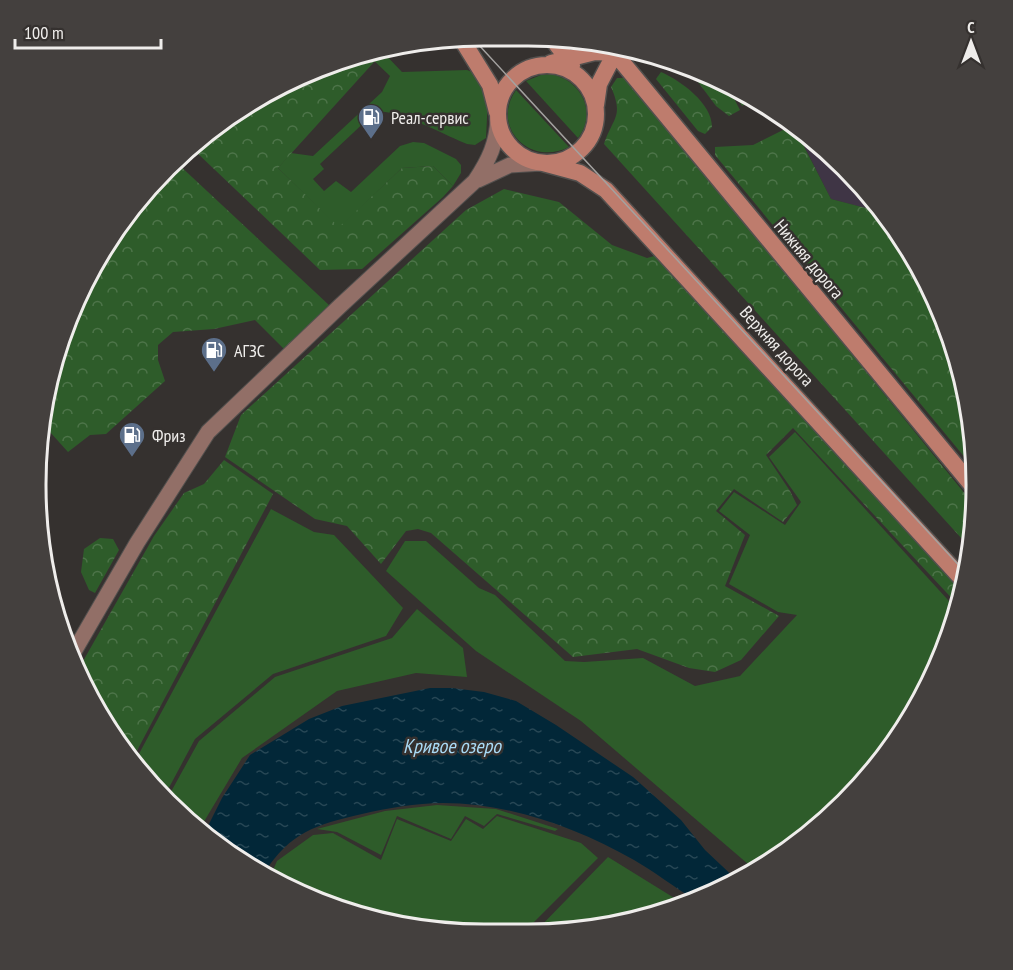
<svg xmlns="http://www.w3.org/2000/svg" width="1013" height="970" font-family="'PT Sans Narrow',sans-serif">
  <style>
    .medical { fill: #3f3545 }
    .green { fill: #2e5c2a }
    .forest { fill: url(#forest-crowns) }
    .water { fill: url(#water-ripples) }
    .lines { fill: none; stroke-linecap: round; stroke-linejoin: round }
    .secondary-casing { stroke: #53504e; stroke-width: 17 }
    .primary-casing { stroke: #53504e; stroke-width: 19 }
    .secondary { stroke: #926f67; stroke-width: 15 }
    .primary { stroke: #be7c6d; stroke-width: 16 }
    .tram { stroke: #a4a2a0; stroke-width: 1.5 }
    .labels { text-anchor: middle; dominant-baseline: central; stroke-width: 5; stroke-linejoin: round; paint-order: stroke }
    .poi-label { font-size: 18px; fill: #efedeb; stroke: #35312f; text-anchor: start }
    .street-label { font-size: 18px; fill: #efedeb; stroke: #35312f }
    .water-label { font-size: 20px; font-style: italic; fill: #a8d9f4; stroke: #35312f }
    .rim { fill: none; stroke: #efedeb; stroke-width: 3 }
  </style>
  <defs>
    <pattern id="forest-crowns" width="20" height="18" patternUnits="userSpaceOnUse" patternTransform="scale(1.5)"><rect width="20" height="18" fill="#2e5c2a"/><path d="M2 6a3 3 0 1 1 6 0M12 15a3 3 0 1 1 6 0" fill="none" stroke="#4d7449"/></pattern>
    <pattern id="water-ripples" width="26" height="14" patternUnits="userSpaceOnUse" patternTransform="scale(1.5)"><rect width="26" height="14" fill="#022738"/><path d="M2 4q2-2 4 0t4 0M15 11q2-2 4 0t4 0" fill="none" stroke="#274755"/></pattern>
  </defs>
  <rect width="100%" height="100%" fill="#35312f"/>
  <path class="medical" d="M794 126 824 147 885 213 831 199Z"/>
  <path class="green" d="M381 50 402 72 467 70 480 75 488 97 486 138 475 145 467 144C449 137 396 109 378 112 377 113 371 116 370 117L320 164 324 169 313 179 324 191 336 181 351 192 400 146 413 142 424 143 456 159 461 165V173L453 186 433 166 402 168 339 228 278 168 291 153 313 156 382 92 390 76 367 54Z
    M551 74C581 80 598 112 578 138L526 81 541 75Z
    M731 87 756 98 742 106Z
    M516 90 569 147C530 167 490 127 516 90Z
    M795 432 958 611 953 629 917 709 866 781 802 841 755 870 581 721 476 651 386 571 405 541H426L479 588 495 595 565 661 584 662 643 658 695 686 740 676 797 615 778 612 729 584 750 535 719 511 734 492 785 525 801 502 769 457Z
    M271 509 314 532 334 535 403 608 386 636 273 674 195 739 164 797 147 781 134 763Z
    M417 609 463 648 467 677 416 673 337 691 242 758 199 830 167 799 199 741 275 677 392 638Z
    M437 805 496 809 558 829 555 831 497 814 484 826 465 816 451 839 397 816 381 855 337 832 317 829 385 811Z
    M497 816 581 843 598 858 523 933C500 933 476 935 453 933 393 926 321 909 270 877L277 861 313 835 333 833 381 860 397 819 451 841 466 819 483 829Z
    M608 857 684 904 645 919 558 933H534Z"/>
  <path class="forest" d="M367 54 375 61 278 168 339 227 402 168 433 166 453 186 443 197 362 269 320 270 193 149 235 112 313 70Z
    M697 71 727 85 740 110 729 116 716 106 695 78Z
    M661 72C681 81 712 103 712 127L705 134 698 131 656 79Z
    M617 78H628L974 505 972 550 604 144C613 117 624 117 611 87Z
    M793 125 831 199 885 213 931 286 962 368 976 455V471L715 155V147L753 145Z
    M177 163 330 306 285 350 255 320 214 329 173 332 158 345V360L165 381 106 434 90 435 68 452 41 422 60 340 96 260 148 189Z
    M504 189 559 202 612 245 647 258 658 255 963 589 959 606 793 428 766 455 790 491 797 505 783 522 734 489 716 511 745 535 725 586 779 616 741 660 715 672 689 668 637 649 573 657 431 533 418 529 406 531 381 564 347 526 315 519 225 457 241 415 466 210Z
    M224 460 273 494 132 760 96 709 78 670 154 536 184 493 204 484Z
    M100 538 113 539 119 550 95 593 89 590 81 572 84 549Z"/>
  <path class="water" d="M430 688H452L484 692 516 701 556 725 633 777 681 820 705 850 738 881 727 888 695 900C674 887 655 872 634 860 576 827 509 803 443 803 416 803 388 808 362 814 315 825 291 832 264 873L211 841 204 834 222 798 250 755 309 719 342 706Z"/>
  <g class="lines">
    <g class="secondary-casing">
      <path id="secondary" d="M478 180 510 165 543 163
        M72 655 137 543 208 432 340 306 475 181C489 160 497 143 498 118"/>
    </g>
    <g class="primary-casing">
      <path id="primary" d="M554 41 572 65
        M464 43 490 85 497 112
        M608 45 975 489
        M551 63 595 52 615 53
        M498 114a49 49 0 1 1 98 0a49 49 0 1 1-98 0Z
        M596 105 599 84 615 53
        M543 163 580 173 606 190 964 581"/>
    </g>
    <use href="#secondary" class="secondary"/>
    <use href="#primary" class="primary"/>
    <path class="tram" d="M477 43 966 573"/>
  </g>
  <defs>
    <g id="fuel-pin" transform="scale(1.35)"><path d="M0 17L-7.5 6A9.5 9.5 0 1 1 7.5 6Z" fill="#5c6f8a" stroke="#35312f"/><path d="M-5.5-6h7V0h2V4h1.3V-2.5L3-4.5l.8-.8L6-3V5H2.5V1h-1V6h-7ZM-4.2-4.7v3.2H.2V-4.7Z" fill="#fff"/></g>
  </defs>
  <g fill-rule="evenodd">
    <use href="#fuel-pin" x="371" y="117"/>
    <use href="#fuel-pin" x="214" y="350"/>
    <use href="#fuel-pin" x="132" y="435"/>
  </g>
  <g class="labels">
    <g class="poi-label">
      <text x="391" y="117">Реал-сервис</text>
      <text x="234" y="350">АГЗС</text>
      <text x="152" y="435">Фриз</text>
    </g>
    <g class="street-label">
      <text transform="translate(809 259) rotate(50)">Нижняя дорога</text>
      <text transform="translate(777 346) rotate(48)">Верхняя дорога</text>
    </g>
    <g class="water-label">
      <text x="452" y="746">Кривое озеро</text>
    </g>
  </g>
  <path d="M0 0H1013V970H0ZM484 46H528A438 438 0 0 1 966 484V486A438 438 0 0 1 528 924H484A438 438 0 0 1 46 486V484A438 438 0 0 1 484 46Z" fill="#44403e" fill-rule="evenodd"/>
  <path class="rim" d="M484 46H528A438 438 0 0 1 966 484V486A438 438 0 0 1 528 924H484A438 438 0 0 1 46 486V484A438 438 0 0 1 484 46Z"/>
  <g transform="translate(971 42)" stroke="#35312f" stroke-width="4.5" paint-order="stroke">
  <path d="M0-4.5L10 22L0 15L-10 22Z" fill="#efedeb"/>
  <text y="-9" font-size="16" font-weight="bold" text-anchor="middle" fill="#efedeb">С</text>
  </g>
  <path d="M15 39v9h146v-9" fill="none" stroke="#efedeb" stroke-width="3"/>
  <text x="24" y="39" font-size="18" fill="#efedeb" stroke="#35312f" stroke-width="4.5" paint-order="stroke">100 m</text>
</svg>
